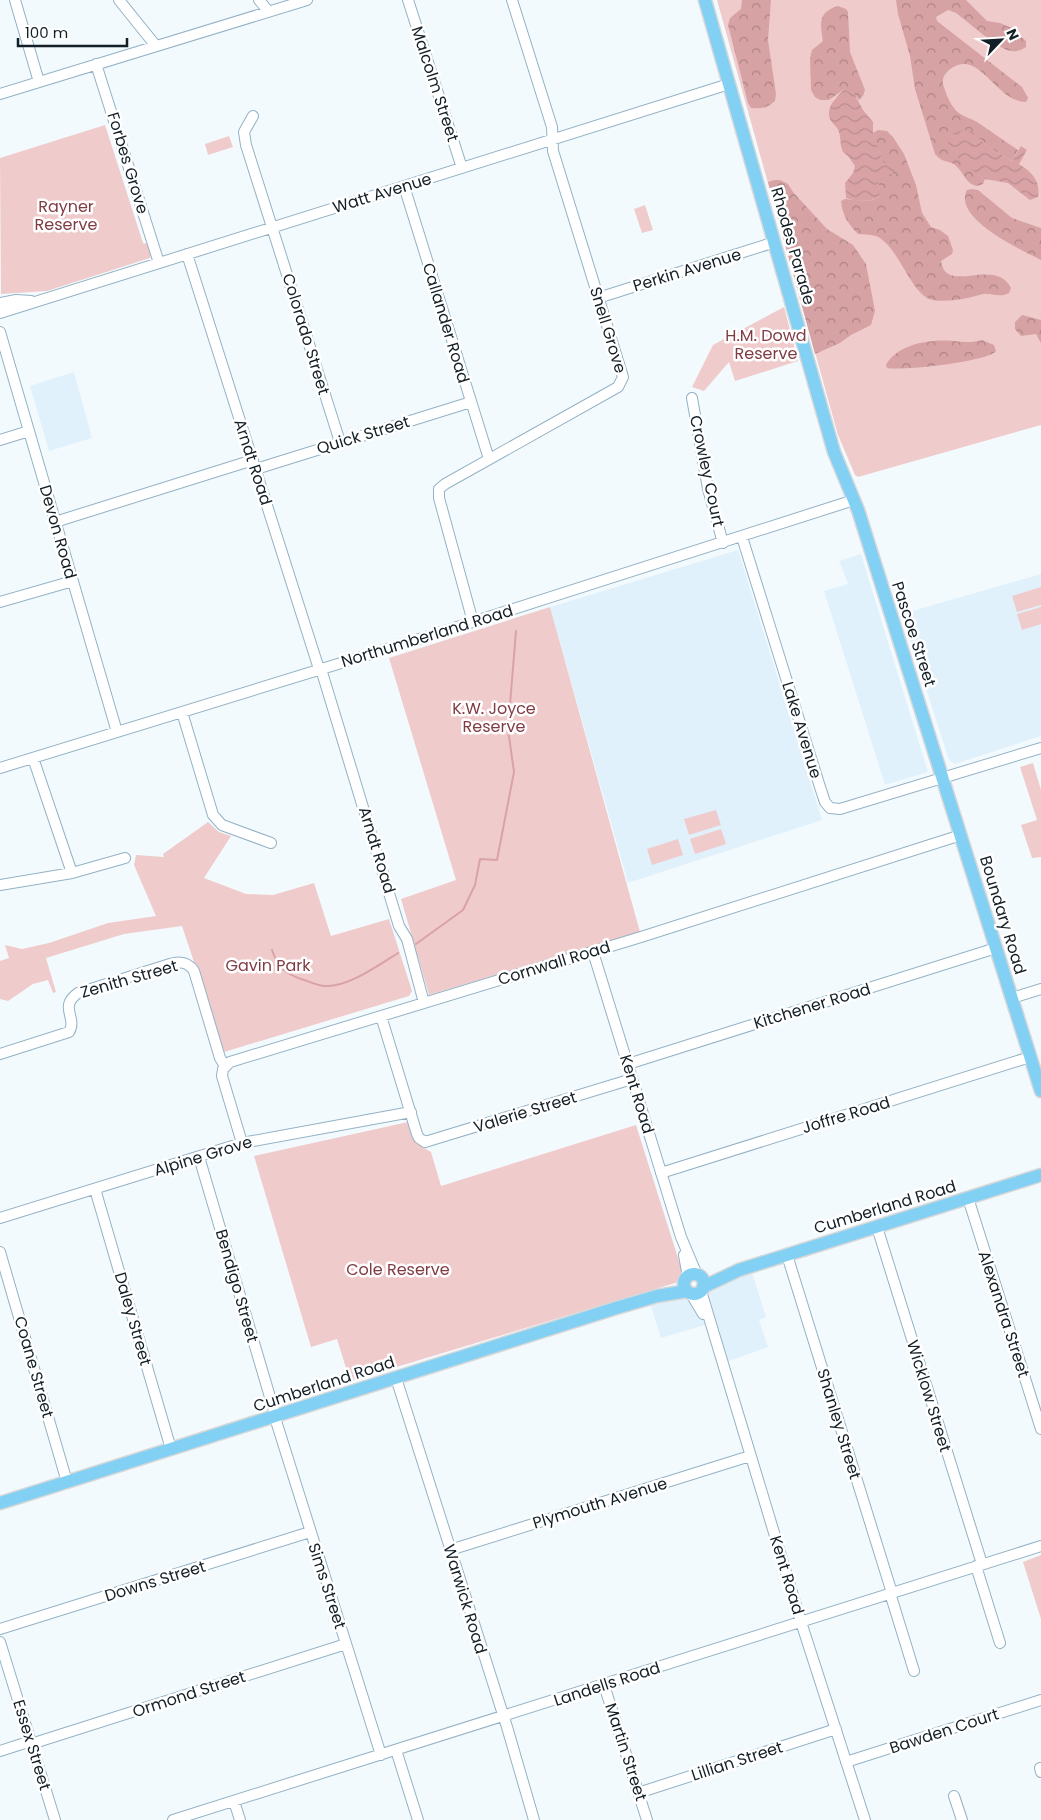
<svg xmlns="http://www.w3.org/2000/svg" width="1041" height="1820" font-family="Poppins,sans-serif">
  <style>
    .built { fill: #e1f1fb }
    .green { fill: #f0cbcc }
    .forest { fill: url(#forest-crowns) }
    .water { fill: url(#water-waves) }
    .lines { fill: none; stroke-linecap: round; stroke-linejoin: round }
    .stream { stroke: #d9a3a6; stroke-width: 2 }
    .minor-casing { stroke: #93b2c5; stroke-width: 12 }
    .major-casing { stroke: #d5d7d8; stroke-width: 15 }
    .minor { stroke: #fff; stroke-width: 10 }
    .major { stroke: #82d0f4; stroke-width: 12 }
    .labels { text-anchor: middle; dominant-baseline: central; stroke-width: 5; stroke-linejoin: round; paint-order: stroke }
    .street-label { font-size: 16px; fill: #131f26; stroke: #fff }
    .park-label { font-size: 16px; fill: #803c43; stroke: #fff }
  </style>
  <defs>
    <pattern id="forest-crowns" width="20" height="18" patternUnits="userSpaceOnUse" patternTransform="scale(1.25)"><rect width="20" height="18" fill="#d7a2a4"/><path d="M2 6a3 3 0 1 1 6 0M12 15a3 3 0 1 1 6 0" fill="none" stroke="#ad8385"/></pattern>
    <pattern id="water-waves" width="16" height="10" patternUnits="userSpaceOnUse" patternTransform="scale(1.25)"><rect width="16" height="10" fill="#d9a3a6"/><path d="M0 5q4-4 8 0t8 0" fill="none" stroke="#b98c8f"/></pattern>
  </defs>
  <rect width="100%" height="100%" fill="#f3fafe"/>
  <path class="built" d="M74 372 92 438 49 451 30 386Z
    M738 550 822 820 628 883 550 607Z
    M861 554 928 772 885 785 824 591 848 584 839 561Z
    M1041 574V736L955 764 949 760 902 614Z
    M752 1272 766 1317 759 1320 768 1347 726 1362 712 1323 661 1338 651 1306Z"/>
  <path class="green" d="M717 0H1041V425L858 477 855 475 838 435Z
    M105 125 143 243 148 244 151 255 150 258 47 291 1 294 0 158Z
    M229 136 233 147 208 155 205 144Z
    M645 205 653 230 642 233 634 209Z
    M784 307 798 361 735 381 729 362 704 391 692 387 713 345Z
    M1041 587V605L1017 612 1012 596Z
    M550 607 640 932 429 995 401 899 456 880 389 658Z
    M1041 607V624L1022 630 1017 614Z
    M1033 763 1041 790V857L1032 858 1021 825 1037 820 1020 767Z
    M716 810 721 825 689 835 684 819Z
    M208 822 219 832 231 836 204 878 246 894 273 895 314 883 331 936 389 919 412 991 409 996 224 1052 182 926 124 934 46 958 56 992 53 993 48 980 33 984 8 1001 0 999V961L9 958 5 945 22 949 49 943 108 923 156 916 134 865 136 855 164 857 163 854Z
    M721 829 726 844 695 854 690 839Z
    M678 839 683 855 652 865 647 849Z
    M408 1122 416 1143 431 1152 441 1186 636 1125 685 1280 350 1381 337 1339 311 1347 254 1156Z
    M1041 1555V1619L1023 1562Z"/>
  <path class="forest" d="M742 0H771L768 40 776 94 775 101C767 108 762 109 751 108L748 103 728 25 730 18 741 9Z
    M896 0H966L987 21 1000 23 1012 28 1026 41V47C1021 50 1017 52 1011 51 997 49 969 22 956 13L948 10 936 17 937 21 1022 87 1028 98 1026 102C995 102 979 46 949 70 945 74 942 78 943 84 945 91 949 102 954 108 958 115 970 118 977 122 991 131 1004 141 1018 150L1012 161 990 148 980 139 977 174 985 179 983 184 977 186C966 184 965 175 958 168 951 159 944 165 935 154L915 89 910 56 898 14Z
    M838 6 846 9 848 12 850 52 865 90 863 96 859 100 855 95 846 88 829 100H820L815 97 811 90 810 58 812 50 823 41C820 23 818 12 838 6Z
    M878 130 887 131 893 137 904 154 916 185 922 213 931 227 940 230 948 236 953 250 952 254 941 261C946 296 995 256 1011 288L1009 293C1000 298 992 293 983 294 978 295 973 297 968 298 957 300 944 302 933 300 912 297 900 249 878 237 872 234 865 235 858 234 849 225 842 215 841 201L845 199 865 201 873 200 879 197 880 191 878 181 890 166 883 163 873 133Z
    M774 180H780L788 184 793 192 827 229 853 245 866 264 875 311 871 325 851 335 840 343 815 354 768 182Z
    M972 189 978 190 1012 218 1041 228V260C1022 250 952 219 967 190Z
    M1022 315 1041 320V343L1036 334 1021 336 1015 329V322Z
    M982 340 994 345 996 351C987 362 902 371 887 368L886 365C898 343 932 339 954 341 963 342 972 343 982 340Z"/>
  <path class="water" d="M845 88H848L855 95 863 110 873 122V133L883 162 894 167 895 170 893 173 878 181C878 186 881 189 880 193 879 204 853 201 846 198L845 183 853 173 855 166 848 156 843 152C840 146 841 139 839 132 838 127 832 124 830 119 825 106 838 97 845 88Z
    M965 130 972 132 990 148 1012 161 1021 146 1027 150 1019 164C1031 172 1041 180 1038 197L1030 200 1008 183 985 179 977 174 949 149 948 138 955 132Z"/>
  <g class="lines">
    <path class="stream" d="M416 944 463 910 475 885 480 859 497 860 514 772 508 729 516 631
      M272 950C278 967 284 973 301 979 308 981 316 985 324 986 347 988 379 965 398 953"/>
    <g class="minor-casing">
      <path id="minor" d="M15 0 39 82
        M119 0 156 46
        M259 0 269 12
        M408 0 462 168
        M96 64 159 263
        M0 94 307 0
        M253 116 244 132 246 145 340 442
        M404 186 489 459
        M187 254 319 669
        M598 298 775 242
        M0 303 16 300 31 301
        M0 313 729 84
        M0 332 117 732
        M692 398 708 489 723 543
        M0 440 29 431
        M256 469 471 402
        M55 522 253 460
        M742 537 820 787 825 802 830 808 840 809 1041 748
        M0 602 73 581
        M473 622 439 498V489L445 484 618 387 623 377 553 151 552 127 512 0
        M321 669 399 926 407 939 424 1003
        M182 712 213 815 222 825 271 843
        M33 758 72 873
        M0 768 429 636 854 500
        M0 885 72 873 125 858
        M593 952 681 1237 697 1275
        M1012 998 1041 989
        M381 1016 417 1134 419 1138 425 1142 632 1079
        M0 1054 69 1032C78 1018 58 1007 78 993L170 964C180 961 188 962 194 971L220 1058 225 1066
        M628 1064 996 948
        M242 1143 222 1076 223 1069 230 1062 641 937 961 835
        M199 1157 273 1407 277 1424 381 1755
        M661 1173 1030 1057
        M95 1189 171 1449
        M968 1198 1041 1429
        M0 1218 242 1143 411 1112
        M877 1227 982 1564
        M0 1252 67 1482
        M684 1255 688 1277
        M787 1255 892 1593
        M701 1291 801 1622 865 1820
        M691 1294 703 1314
        M396 1378 507 1727 534 1820
        M450 1550 750 1456
        M976 1566 1000 1643
        M890 1593 914 1671
        M0 1629 310 1532
        M0 1642 55 1820
        M604 1685 647 1820
        M31 1744 346 1644
        M396 1750 418 1820
        M0 1751 31 1741
        M846 1762 1041 1700
        M1040 1768 1041 1772
        M638 1793 836 1729
        M954 1796 962 1820
        M234 1801 240 1820
        M173 1820 1041 1546"/>
    </g>
    <g class="major-casing">
      <path id="major" d="M705 0 834 452 858 510 1041 1091
        M684 1284a10 10 0 1 1 20 0a10 10 0 1 1-20 0Z
        M703 1287 739 1270 1041 1175
        M0 1503 616 1308 657 1296 687 1291"/>
    </g>
    <use href="#minor" class="minor"/>
    <use href="#major" class="major"/>
  </g>
  <g class="labels">
    <g class="street-label">
      <text transform="translate(435 84) rotate(72)">Malcolm Street</text>
      <text transform="translate(128 163) rotate(73)">Forbes Grove</text>
      <text transform="translate(382 193) rotate(-17)">Watt Avenue</text>
      <text transform="translate(793 246) rotate(74)">Rhodes Parade</text>
      <text transform="translate(687 270) rotate(-17)">Perkin Avenue</text>
      <text transform="translate(446 323) rotate(73)">Callander Road</text>
      <text transform="translate(608 330) rotate(73)">Snell Grove</text>
      <text transform="translate(306 334) rotate(73)">Colorado Street</text>
      <text transform="translate(363 435) rotate(-17)">Quick Street</text>
      <text transform="translate(253 462) rotate(72)">Arndt Road</text>
      <text transform="translate(707 471) rotate(78)">Crowley Court</text>
      <text transform="translate(58 532) rotate(74)">Devon Road</text>
      <text transform="translate(914 634) rotate(72)">Pascoe Street</text>
      <text transform="translate(427 636) rotate(-17)">Northumberland Road</text>
      <text transform="translate(802 730) rotate(73)">Lake Avenue</text>
      <text transform="translate(377 850) rotate(73)">Arndt Road</text>
      <text transform="translate(1003 915) rotate(73)">Boundary Road</text>
      <text transform="translate(554 963) rotate(-17)">Cornwall Road</text>
      <text transform="translate(129 979) rotate(-16)">Zenith Street</text>
      <text transform="translate(812 1006) rotate(-17)">Kitchener Road</text>
      <text transform="translate(637 1094) rotate(73)">Kent Road</text>
      <text transform="translate(525 1112) rotate(-17)">Valerie Street</text>
      <text transform="translate(846 1115) rotate(-17)">Joffre Road</text>
      <text transform="translate(203 1156) rotate(-17)">Alpine Grove</text>
      <text transform="translate(885 1207) rotate(-17)">Cumberland Road</text>
      <text transform="translate(237 1286) rotate(74)">Bendigo Street</text>
      <text transform="translate(1004 1314) rotate(72)">Alexandra Street</text>
      <text transform="translate(133 1319) rotate(74)">Daley Street</text>
      <text transform="translate(34 1367) rotate(74)">Coane Street</text>
      <text transform="translate(324 1384) rotate(-18)">Cumberland Road</text>
      <text transform="translate(929 1396) rotate(73)">Wicklow Street</text>
      <text transform="translate(839 1424) rotate(73)">Shanley Street</text>
      <text transform="translate(600 1503) rotate(-17)">Plymouth Avenue</text>
      <text transform="translate(787 1575) rotate(73)">Kent Road</text>
      <text transform="translate(155 1581) rotate(-17)">Downs Street</text>
      <text transform="translate(327 1586) rotate(72)">Sims Street</text>
      <text transform="translate(465 1599) rotate(73)">Warwick Road</text>
      <text transform="translate(607 1684) rotate(-18)">Landells Road</text>
      <text transform="translate(189 1694) rotate(-18)">Ormond Street</text>
      <text transform="translate(944 1731) rotate(-18)">Bawden Court</text>
      <text transform="translate(32 1745) rotate(73)">Essex Street</text>
      <text transform="translate(626 1752) rotate(72)">Martin Street</text>
      <text transform="translate(737 1761) rotate(-18)">Lillian Street</text>
    </g>
    <g class="park-label">
      <text x="66" y="206">Rayner<tspan x="66" dy="18">Reserve</tspan></text>
      <text x="766" y="335">H.M. Dowd<tspan x="766" dy="18">Reserve</tspan></text>
      <text x="494" y="708">K.W. Joyce<tspan x="494" dy="18">Reserve</tspan></text>
      <text x="268" y="965">Gavin Park</text>
      <text x="398" y="1269">Cole Reserve</text>
    </g>
  </g>
  <g transform="translate(1001 40) rotate(65)" stroke="#ffffff" stroke-width="4" paint-order="stroke">
  <path d="M0-4L9 19L0 12L-9 19Z" fill="#131f26"/>
  <text y="-8" font-size="14" font-weight="bold" text-anchor="middle" fill="#131f26">N</text>
  </g>
  <path d="M18 38v8h109v-8" fill="none" stroke="#131f26" stroke-width="2.5"/>
  <text x="25" y="38" font-size="15" fill="#131f26" stroke="#ffffff" stroke-width="4" paint-order="stroke">100 m</text>
</svg>
